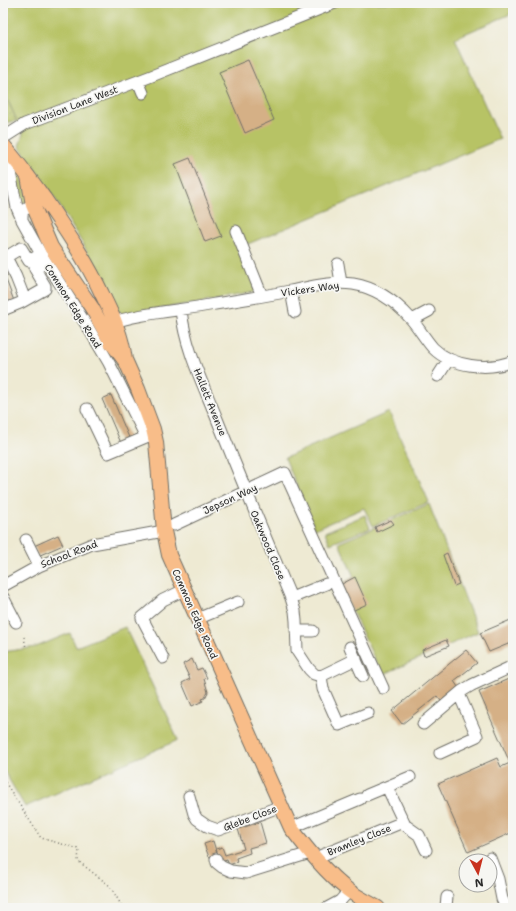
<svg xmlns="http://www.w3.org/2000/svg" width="516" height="911" font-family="'Shantell Sans',sans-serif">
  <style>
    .grass { fill: url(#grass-dots); stroke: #717748 }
    .pitch { fill: #b7c365; stroke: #717748 }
    .building { fill: #d5b086 }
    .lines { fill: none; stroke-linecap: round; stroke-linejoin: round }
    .minor-casing { stroke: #6f6e66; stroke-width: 13 }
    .major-casing { stroke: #6f6e66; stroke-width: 16 }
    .path { stroke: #6f6e66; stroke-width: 1.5; stroke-dasharray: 1 3; stroke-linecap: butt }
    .minor { stroke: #fff; stroke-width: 11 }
    .major { stroke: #f8bd89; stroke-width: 14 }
    .labels { text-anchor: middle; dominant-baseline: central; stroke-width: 3.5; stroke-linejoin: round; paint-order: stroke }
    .street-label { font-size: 10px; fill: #2b2b2b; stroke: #f6f6f2 }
  </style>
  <defs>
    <pattern id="grass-dots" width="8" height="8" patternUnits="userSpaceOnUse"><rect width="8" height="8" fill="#b7c365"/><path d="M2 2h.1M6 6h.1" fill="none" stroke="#959f53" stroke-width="1.8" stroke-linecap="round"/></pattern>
  </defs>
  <rect width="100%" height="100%" fill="#f6f6f2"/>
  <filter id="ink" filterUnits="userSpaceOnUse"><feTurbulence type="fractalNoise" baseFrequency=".025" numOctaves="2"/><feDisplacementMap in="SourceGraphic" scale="8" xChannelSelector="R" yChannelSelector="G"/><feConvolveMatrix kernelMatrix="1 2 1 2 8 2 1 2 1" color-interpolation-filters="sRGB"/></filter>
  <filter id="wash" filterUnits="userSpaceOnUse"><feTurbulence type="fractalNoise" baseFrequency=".012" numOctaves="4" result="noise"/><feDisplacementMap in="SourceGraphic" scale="16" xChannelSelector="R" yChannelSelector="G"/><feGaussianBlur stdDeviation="0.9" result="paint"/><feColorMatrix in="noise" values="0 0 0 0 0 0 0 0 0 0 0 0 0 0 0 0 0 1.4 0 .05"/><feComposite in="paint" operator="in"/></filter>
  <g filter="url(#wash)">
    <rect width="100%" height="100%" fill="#eeead3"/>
    <path class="grass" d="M3 89V90L17 121 3 123Z
      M15 159 30 201 17 208 14 194Z"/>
    <path class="pitch" d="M3 3H513V13L455 38 500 139 243 246 260 291 196 303 123 314 115 309 84 246 56 200 19 146 23 134 3 89Z
      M389 412 429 502 373 526 364 508 315 529 285 458Z
      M429 504 478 632 382 675 340 585 354 577 339 543Z
      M365 515 370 528 330 544 325 532Z
      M125 627 178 740 25 807 3 769V652L36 647 70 633 76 647Z"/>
    <g id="blocks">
      <path class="building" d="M248 60 274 120 245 133 219 72Z
        M190 158 221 236 205 242 175 164Z
        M3 266 7 267 9 274 5 277 14 301 3 305Z
        M111 395 130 440 121 443 102 399Z
        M391 520 394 524 377 532 375 527Z
        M58 535 63 545 38 556 34 546Z
        M447 553 459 584 454 586 443 555Z
        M355 577 367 604 352 611 340 585Z
        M513 619V642L489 652 480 633Z
        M446 640 449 646 424 656 422 650Z
        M466 650 477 663 454 681 458 687 441 701 437 696 402 724 392 711Z
        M192 659 197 670 202 668 207 678 204 679 208 692 205 698 202 699 203 701 192 706 182 683 190 679 183 664Z
        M513 677V832L468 852 438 784 497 758 501 767 510 763 479 692Z
        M260 822 266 843 249 848 250 853 236 858 237 862 229 865 227 860 221 862 216 849 222 847 225 855 244 849 238 829Z
        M213 841 217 854 209 857 204 844Z"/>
    </g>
  </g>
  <g filter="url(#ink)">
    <use href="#blocks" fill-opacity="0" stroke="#6f6e66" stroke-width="1"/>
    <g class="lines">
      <g class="minor-casing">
        <path id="minor" d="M138 81 143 93
          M3 138 25 124 149 77 335 3
          M9 167 17 208 21 217
          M40 201 28 207 22 212V220L41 254 89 329 109 363 146 437 108 453 87 409
          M236 231 262 296
          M338 264 341 283
          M291 291 295 312
          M25 300 16 277 6 257 21 248 29 261 41 254
          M3 310 20 303 45 289V286L35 269 46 262
          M181 310C185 348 203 384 217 419 241 479 266 539 291 598L295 611 296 621 297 651 309 669 314 674 321 676 323 689 339 725 368 713
          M412 320 429 311
          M108 324C142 312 180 311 215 304 240 300 265 296 290 291 310 287 332 281 353 284 377 288 395 301 411 319 419 328 425 339 433 348 452 367 488 371 513 361
          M438 376 449 359
          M174 525 285 473 383 688
          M26 540 39 566
          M3 586 39 566 92 544 164 531
          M3 597 16 622
          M291 598 326 584
          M197 619 238 602
          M296 631H313
          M350 647 363 676
          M163 658 142 618 163 600 184 590
          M321 676 356 659
          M423 724 462 691 472 685 513 666
          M440 753 477 736 459 694
          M387 787 405 825 419 835 426 850
          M367 795 410 777
          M189 796 194 814 197 819 207 826 218 830 281 806
          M291 828 360 799
          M315 858 403 822
          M490 858 498 879 502 899 507 908
          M216 859 217 863 222 867 231 871 246 873 310 853
          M446 906 447 897
          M327 908 340 901 349 891"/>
      </g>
      <g class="major-casing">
        <path id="major" d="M3 145C18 162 31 180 44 198 65 229 86 260 102 294 113 316 122 336 125 360
          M28 176 33 205 51 247 92 308 111 342 126 362 138 389 153 429 156 442 164 531 169 555 291 828C308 850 326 873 348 890 357 897 368 902 378 908"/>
      </g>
      <path class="path" d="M24 637 26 648
        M3 779 41 838 79 849 78 861 110 886 123 908"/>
      <use href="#minor" class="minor"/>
      <use href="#major" class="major"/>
    </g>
  </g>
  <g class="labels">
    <g class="street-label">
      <text transform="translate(75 105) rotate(-21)">Division Lane West</text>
      <text transform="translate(310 289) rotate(-8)">Vickers Way</text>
      <text transform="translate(73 306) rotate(58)">Common Edge Road</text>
      <text transform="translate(210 402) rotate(68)">Hallett Avenue</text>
      <text transform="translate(230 499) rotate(-25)">Jepson Way</text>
      <text transform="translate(268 545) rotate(67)">Oakwood Close</text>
      <text transform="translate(69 554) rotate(-21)">School Road</text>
      <text transform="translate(195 614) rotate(66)">Common Edge Road</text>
      <text transform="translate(250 818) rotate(-21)">Glebe Close</text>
      <text transform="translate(359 840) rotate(-22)">Bramley Close</text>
    </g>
  </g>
  <rect width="516" height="911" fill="none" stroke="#f6f6f2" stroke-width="16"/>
  <g transform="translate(478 873) rotate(173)"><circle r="19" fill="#f6f6f2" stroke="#a5a5a2"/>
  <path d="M0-3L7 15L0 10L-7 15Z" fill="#c8321e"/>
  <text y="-6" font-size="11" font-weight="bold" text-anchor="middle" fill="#2b2b2b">N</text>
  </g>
</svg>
